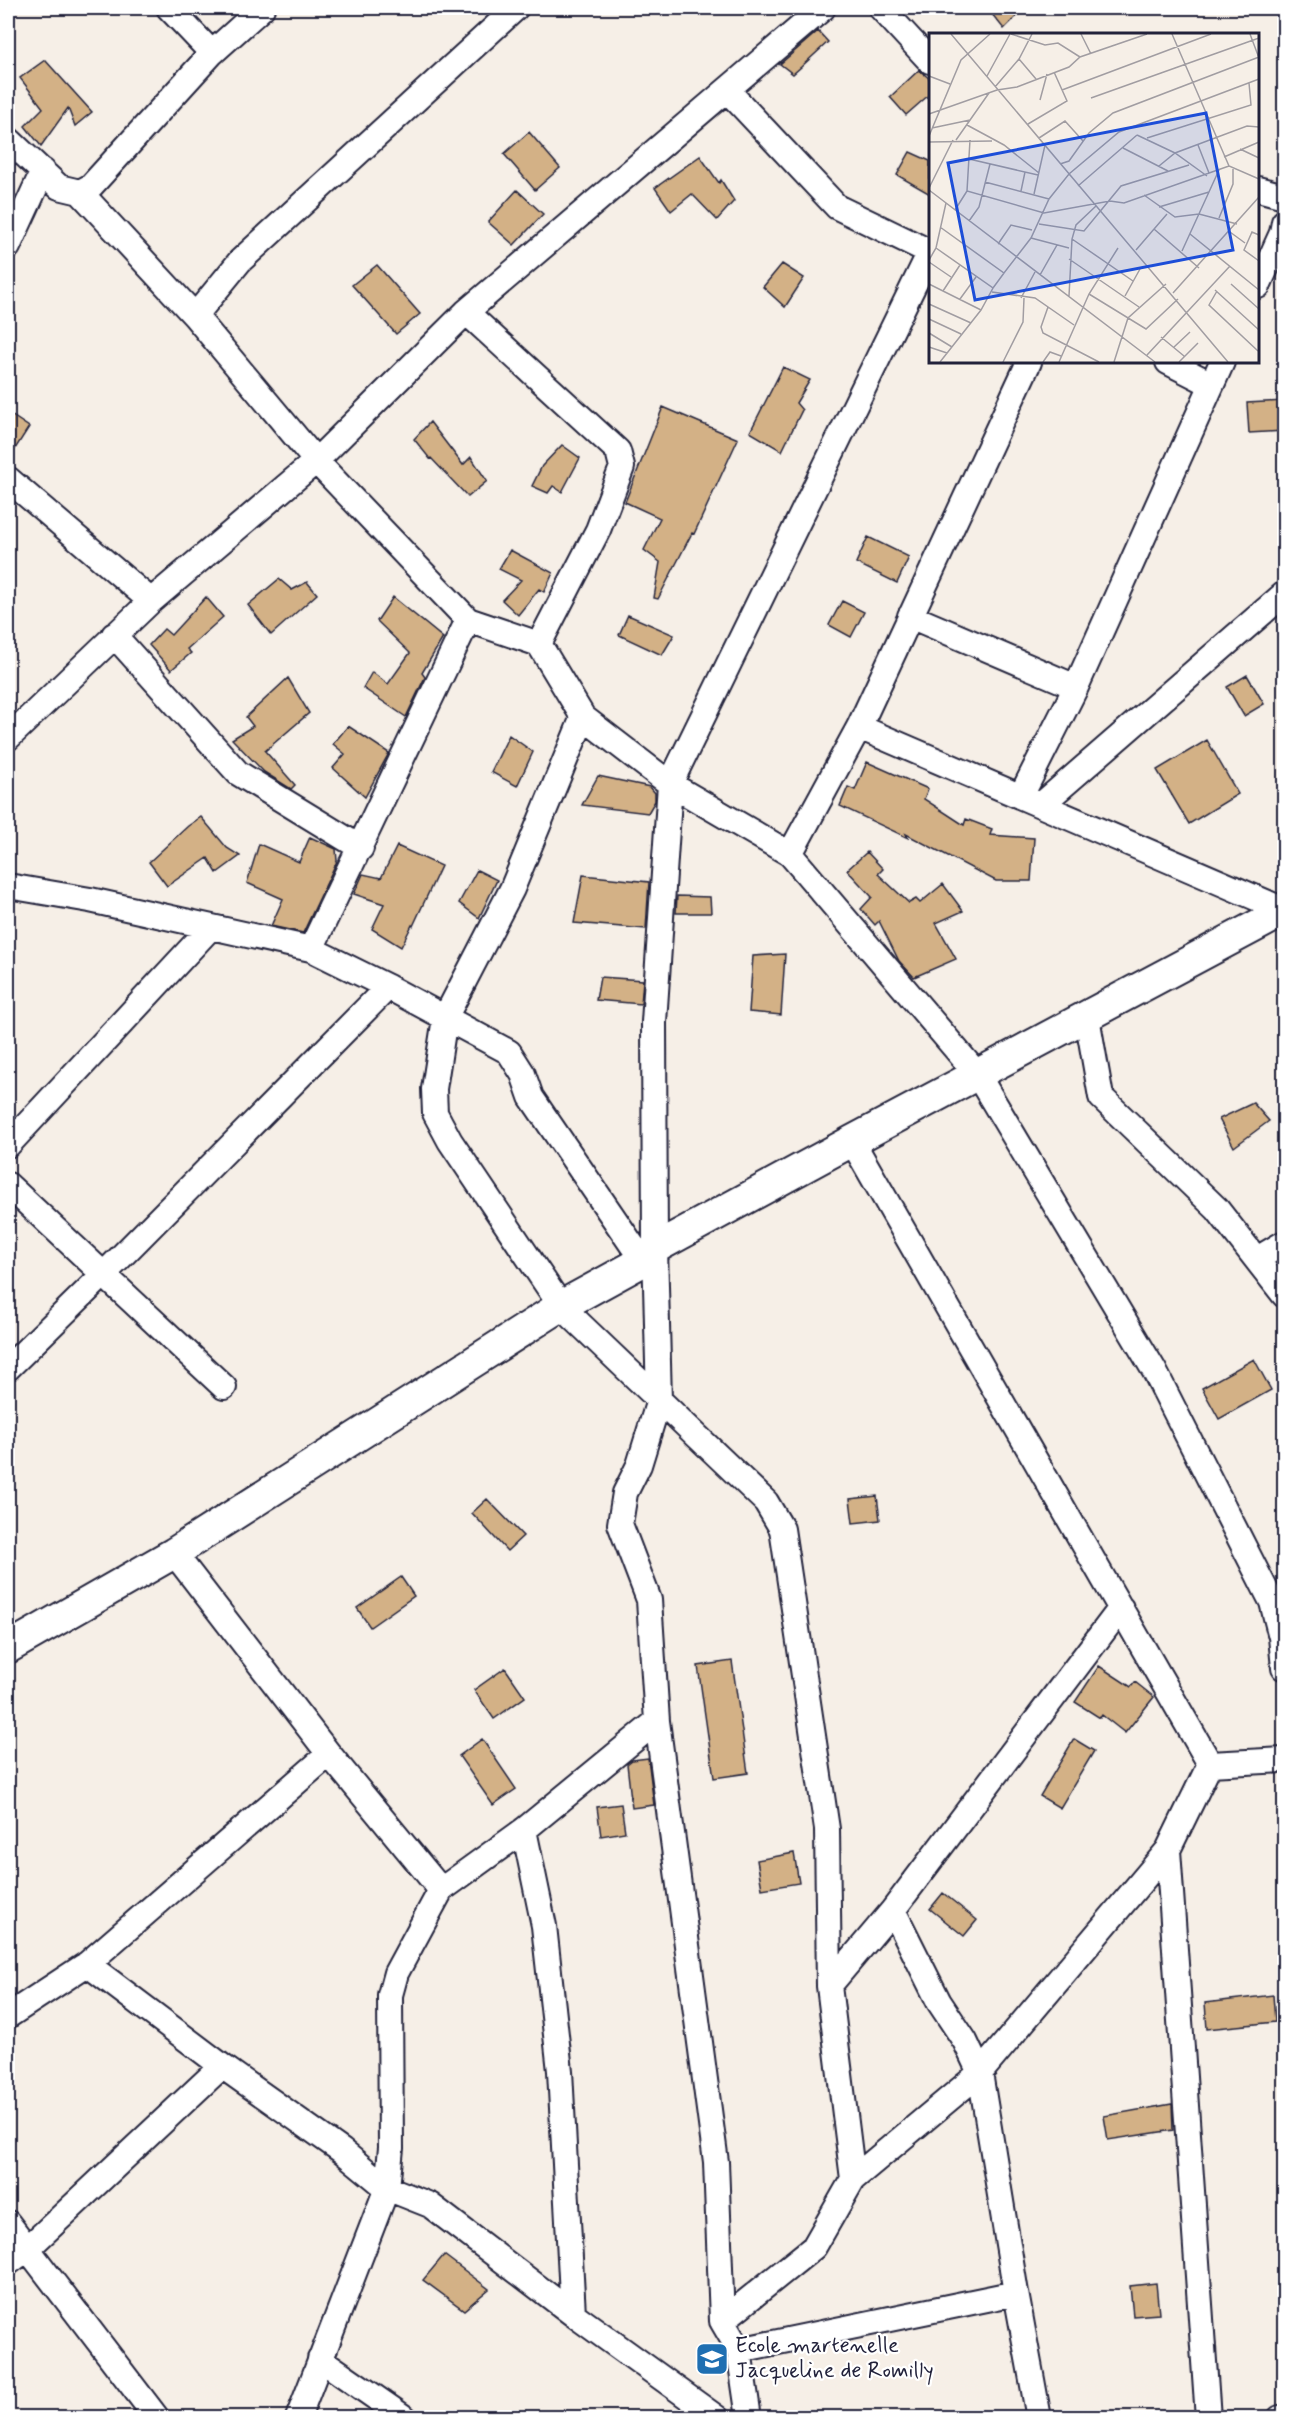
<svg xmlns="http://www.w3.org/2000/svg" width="1292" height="2425" font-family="Mynerve,sans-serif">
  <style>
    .building { fill: #d3b186; stroke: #22223b; stroke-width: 1.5 }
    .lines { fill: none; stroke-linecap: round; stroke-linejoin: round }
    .minor-casing { stroke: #22223b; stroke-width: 28 }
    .tertiary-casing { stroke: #22223b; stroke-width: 34 }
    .minor { stroke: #fff; stroke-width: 24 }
    .tertiary { stroke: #fff; stroke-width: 30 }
    .labels { text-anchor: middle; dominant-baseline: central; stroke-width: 4.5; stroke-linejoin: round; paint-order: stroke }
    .poi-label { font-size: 22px; fill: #22223b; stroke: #fff; text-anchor: start }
    .inset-road { fill: none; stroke: #a19da2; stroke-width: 1.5 }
    .view { fill: #1d4ed8; fill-opacity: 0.15; stroke: #1d4ed8; stroke-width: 3 }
    .inset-edge { fill: none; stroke: #22223b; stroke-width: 3 }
  </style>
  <rect width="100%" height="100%" fill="#f6efe7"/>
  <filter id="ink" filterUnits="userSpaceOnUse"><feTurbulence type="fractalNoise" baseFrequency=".0167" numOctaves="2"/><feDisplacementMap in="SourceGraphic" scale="12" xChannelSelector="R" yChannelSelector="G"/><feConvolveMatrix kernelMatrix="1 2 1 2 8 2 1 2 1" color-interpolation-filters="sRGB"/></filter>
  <g filter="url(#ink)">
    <path class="building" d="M987 8H1025L1004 29Z
      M818 31 828 42 801 67 793 74 780 64Z
      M45 60 92 112 75 126 68 108 41 146 25 126 43 108 20 78Z
      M919 70 930 79V94L906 115 890 97Z
      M529 132 560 168 535 190 504 154Z
      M910 152 930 161V194L897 175Z
      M700 156 719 183 721 180 734 201 717 220 692 194 671 211 655 188Z
      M517 190 543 214 514 245 488 222Z
      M782 264 804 278 785 307 763 287Z
      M377 265 420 314 396 334 352 285Z
      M783 367 810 380 796 403 802 410 782 451 750 432Z
      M1284 401V431L1249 433 1247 403Z
      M663 407 738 439 694 534 692 533 658 599 654 598 660 562 644 550 660 518 625 502Z
      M8 413 29 427 8 460Z
      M430 422 463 465 471 457 487 481 468 497 431 458 430 459 414 439Z
      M562 445 580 458 562 492 553 486 548 493 532 486 542 466Z
      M868 537 909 557 897 583 856 563Z
      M510 550 553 573 544 592 539 589 518 615 502 600 521 580 499 569Z
      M279 579 292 590 307 582 317 594 271 635 248 605Z
      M206 597 223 617 187 649 191 653 171 670 149 645 164 629 171 635Z
      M393 597 443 638 422 673 425 677 406 717 363 688 372 672 388 684 410 653 377 621Z
      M842 601 864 612 851 637 829 625Z
      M628 615 674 635 662 655 619 635Z
      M1247 675 1264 704 1244 716 1227 687Z
      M288 678 309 713 265 751 295 785 291 789 264 772 232 739 253 726 246 717Z
      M348 726 389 753 365 797 333 768 345 754 333 744Z
      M509 735 533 752 517 786 491 772Z
      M1207 740 1238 794 1189 824 1157 770Z
      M867 762 928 789 924 799 964 825 966 819 992 829 990 835 1034 838 1031 881H996L906 834 908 838 840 806 848 787 855 790Z
      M598 776 650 787 655 793V801L648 813 582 805Z
      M201 817 227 848 240 856 217 873 208 858 167 886 149 862 188 826Z
      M310 837 336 849 337 861 303 933 271 926 283 899 247 883 259 844 299 862Z
      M397 846 441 866 413 926 412 925 401 947 372 929 384 904 354 894 363 874 381 878Z
      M867 852 883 869 878 874 909 903 916 899 920 903 943 884 963 911 936 923 956 959 914 977 899 961 879 921 875 925 861 909 872 897 847 870Z
      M477 870 497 880 479 918 459 903Z
      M583 875 649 882 646 929 574 923Z
      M677 896 710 897 711 913H676Z
      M785 954 781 1015 749 1012 753 956Z
      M600 977 643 980 641 1004 596 1000Z
      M1253 1103 1269 1121 1234 1147 1219 1119Z
      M1254 1359 1271 1390 1219 1419 1202 1388Z
      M877 1496 880 1520 853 1523 850 1499Z
      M487 1499 523 1536 507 1551 472 1513Z
      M401 1577 414 1596 370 1627 357 1608Z
      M732 1661 748 1773 714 1778 698 1666Z
      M1099 1666 1131 1687 1135 1682 1154 1697 1125 1733 1102 1715 1100 1718 1075 1702Z
      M505 1668 525 1697 494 1719 474 1690Z
      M482 1739 516 1789 493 1805 459 1756Z
      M1074 1739 1094 1751 1060 1808 1040 1796Z
      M648 1758 654 1805 632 1808 627 1764 632 1760Z
      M621 1804 625 1832 601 1836 597 1807Z
      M794 1853 799 1883 762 1889 757 1860Z
      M943 1893 977 1920 964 1936 930 1909Z
      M1273 1995 1275 2022 1207 2029 1205 2003Z
      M1172 2104 1173 2130 1108 2140 1104 2116Z
      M444 2255 489 2289 464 2310 423 2280Z
      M1156 2283 1159 2314 1133 2316 1130 2286Z"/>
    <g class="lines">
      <g class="minor-casing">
        <path id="minor" d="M169 8 212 53
          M516 8 240 261 195 316 316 461 468 620 539 644 583 717 670 784 790 854 977 1074 1154 1370 1272 1602 1281 1637 1284 1668
          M881 8 930 61
          M727 90 837 207 930 252
          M8 139 59 187 80 192 91 186 212 53 262 8
          M1258 189 1284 196
          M80 192 195 316
          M8 247 43 171
          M1258 286 1282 233 1284 222
          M466 312 618 451 622 467 598 530 539 644
          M1168 362 1211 384
          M8 479 151 601
          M910 616 1076 687
          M114 635 238 773 361 848
          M583 717 512 889 445 1018 434 1089 435 1113 450 1141 561 1306 766 1502 782 1529 827 1829 829 1986 853 2179
          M859 727 1284 910
          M8 738 151 601 316 461 466 312 823 8
          M1021 796 1076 687 1222 362
          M1042 804 1284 594
          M790 854 859 727 1029 362
          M8 886 90 900 311 949 388 987 509 1052 523 1074 531 1097 643 1261
          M311 949 468 620
          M1087 1017 1101 1097 1217 1209 1284 1295
          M852 1141 1210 1764
          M8 1145 211 927
          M8 1185 224 1387
          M1257 1259 1284 1243
          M8 1368 104 1274 388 987
          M174 1553 329 1754 441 1890
          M1210 1764 1284 1760
          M524 1830 544 1926 560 2071 573 2314
          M1168 1850 1208 2418
          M893 1910 939 2002 965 2041 980 2073 1016 2293 1039 2418
          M87 1964 222 2066 342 2151 387 2188 430 2205 573 2314 717 2418
          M829 1986 893 1910 1121 1608
          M8 2016 87 1964 329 1754
          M8 2223 157 2418
          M8 2263 27 2249 222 2066
          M722 2321 814 2247 853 2179 980 2073 1168 1850 1210 1764
          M739 2350 1016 2293
          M320 2359 405 2418
          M298 2418 387 2188 391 2148 390 1995 396 1973 441 1890 524 1830 657 1721
          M749 2418 739 2350 722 2321 716 2162 657 1721 649 1600 620 1524 625 1493 639 1465 659 1400 655 1248 654 1022 670 784 930 252
          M1280 2418 1284 2417"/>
      </g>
      <g class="tertiary-casing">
        <path id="tertiary" d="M8 1648 174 1553 561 1306 643 1261 655 1248 852 1141 1284 911"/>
      </g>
      <use href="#minor" class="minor"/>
      <use href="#tertiary" class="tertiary"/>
    </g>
  </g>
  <defs>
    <g id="school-square" transform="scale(1.725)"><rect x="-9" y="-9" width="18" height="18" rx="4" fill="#1f6fb2" stroke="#fff"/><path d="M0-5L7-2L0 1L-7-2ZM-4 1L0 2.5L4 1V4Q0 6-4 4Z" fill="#fff"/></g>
  </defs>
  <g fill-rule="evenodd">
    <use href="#school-square" x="712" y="2359"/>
  </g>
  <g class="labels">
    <g class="poi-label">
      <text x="735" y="2346">Ecole martenelle<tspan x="735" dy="25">Jacqueline de Romilly</tspan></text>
    </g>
  </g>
  <g transform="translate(929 33)">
    <rect width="330" height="330" fill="#f6efe7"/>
    <path class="inset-road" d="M22 1 299 329M82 1 116 12 129 10 151 24M152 1 162 21M243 1 300 133 330 146M321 1 330 25M90 26 107 46M0 43 21 51M58 43 81 1M66 54 90 26 103 1M133 57 282 1M162 65 330 5M111 67 118 41M0 81 68 57 88 54 140 34 151 24 218 1M99 91 138 68 125 39M38 92 75 112 110 140M3 95 41 87M208 102 246 120 278 143M0 103 32 27 61 1M110 105 136 88 154 108M218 105 322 72 320 50M27 107 60 60M41 107 38 158 115 180 181 168 195 170 300 133M0 109 63 108M269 112 280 140M194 115 239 138M311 116 330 125M295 124 330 109M40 126 109 142M131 131 140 128 160 100 184 80 330 24M230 133 246 120 318 93 330 94M56 149 120 166M149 153 208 102M0 155 24 107M0 157 226 329M92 158 96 139M105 161 116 112M215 162 246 184 270 181 308 191M230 174 280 159M26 177 38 158M290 185 304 151V136M40 188 50 174 61 131M110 191 155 198 192 153 260 132M11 194 75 240 102 205 120 166 140 141 190 99 330 46M225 196 270 235M301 199 316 210M261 201 330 257M330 202 323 199 315 217 330 228M102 205 140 215M143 206 204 248M69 211 82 192 103 197M7 215 64 255 52 277 11 329M207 217 238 181M253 218 290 137M140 226 210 274M0 227 7 215 17 170M0 229 22 244M111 242 128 212M0 251 52 277M302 251 330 276M64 255 75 240M286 257 330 297M14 258 31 232M288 258 280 272 329 318M63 259 106 265 145 292M244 260 330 164M160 261 217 296 249 266M140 263 143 206 147 192 167 173M196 263 211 236M92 265 106 239M31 266 47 244M0 271 42 290M119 274 112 294 114 300 170 329M0 286 32 301M0 300 23 314M232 304 255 323M0 314 18 320M245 314 261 299M218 322 301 233M74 329 94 289 95 265M114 329 121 319 132 323M130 329 160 261 189 215M185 329 199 285 237 251M250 329 269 310"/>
    <path class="view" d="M277 80 304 217 46 267 19 130Z"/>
    <rect width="330" height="330" class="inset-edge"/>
  </g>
  <rect width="1292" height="2425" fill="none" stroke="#fff" stroke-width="30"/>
  <rect x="15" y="15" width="1262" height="2395" fill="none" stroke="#22223b" stroke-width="2" filter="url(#ink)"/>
</svg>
